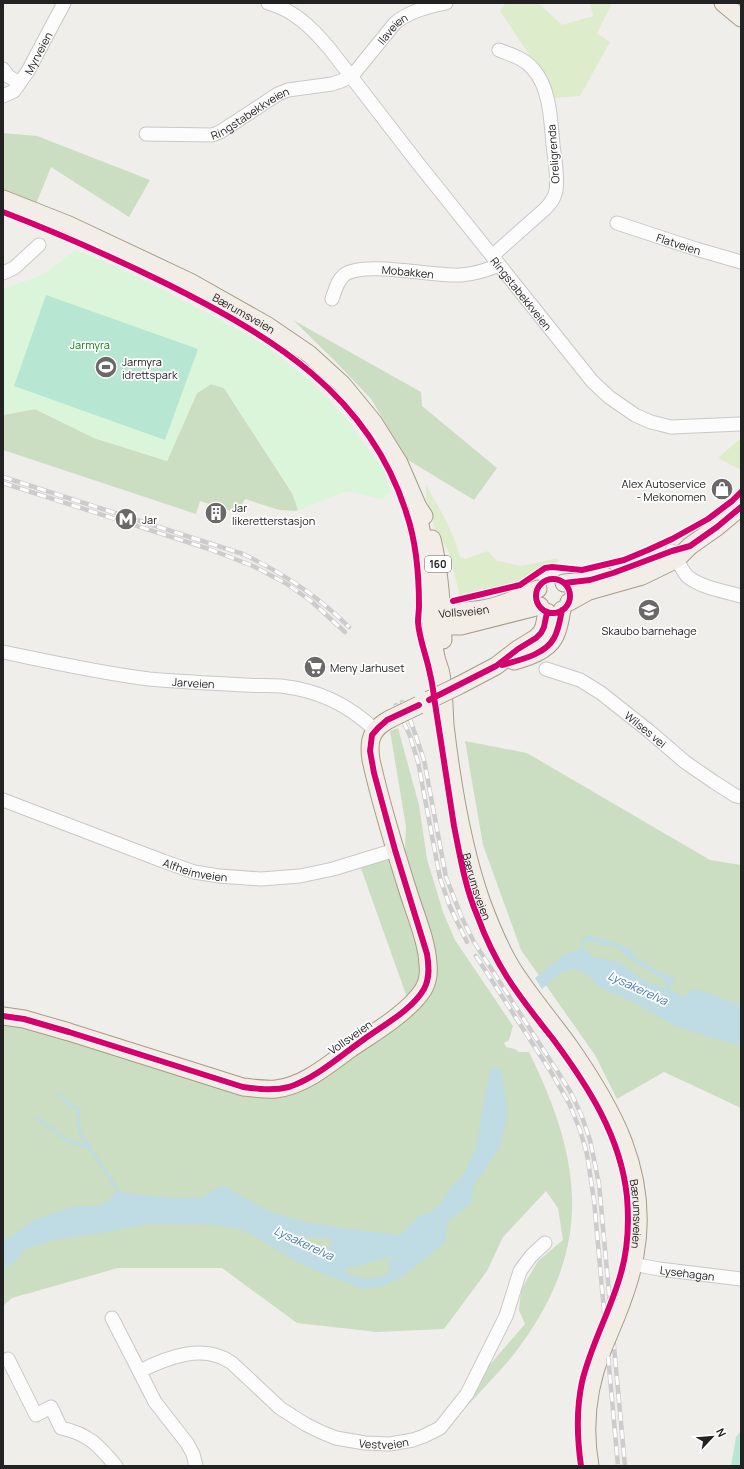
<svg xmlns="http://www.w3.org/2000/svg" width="744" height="1469" font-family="Manrope,sans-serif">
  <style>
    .grass { fill: #ddeccb }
    .forest { fill: #cbdec1 }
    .park { fill: #daf5da }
    .pitch { fill: #b7e6d2 }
    .water { fill: #bfdbe3; fill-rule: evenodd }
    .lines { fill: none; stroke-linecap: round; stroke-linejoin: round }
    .stream { stroke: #bfdbe3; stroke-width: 3 }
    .minor-casing { stroke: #c9c8c7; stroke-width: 15 }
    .major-casing { stroke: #a79c86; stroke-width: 19 }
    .minor { stroke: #fdfcfc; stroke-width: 13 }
    .major { stroke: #f3ede7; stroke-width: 17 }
    .rail-casing { stroke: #ccc; stroke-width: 4.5 }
    .rail { stroke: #fff; stroke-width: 3; stroke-dasharray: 9; stroke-linecap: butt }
    .major-bridge-casing { stroke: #a79c86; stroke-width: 19; stroke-linecap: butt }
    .major-bridge { stroke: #f3ede7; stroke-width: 17 }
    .cycleway-casing { stroke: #fff; stroke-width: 8 }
    .cycleway { stroke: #d6006c; stroke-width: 6 }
    .labels { text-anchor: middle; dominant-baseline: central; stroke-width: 3.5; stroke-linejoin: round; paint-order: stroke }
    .shield { fill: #fff; stroke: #646464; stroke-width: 1 }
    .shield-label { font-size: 10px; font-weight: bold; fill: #222 }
    .street-label { font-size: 11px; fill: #222; stroke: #fff }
    .park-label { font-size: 11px; fill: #0c8416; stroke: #fff }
    .poi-label { font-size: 11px; fill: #222; stroke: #fff; text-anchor: start }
    .water-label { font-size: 12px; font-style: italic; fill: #4a7aab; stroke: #fff }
  </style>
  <rect width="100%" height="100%" fill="#f0eeeb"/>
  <path class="grass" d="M506 3H538L562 25 593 16 590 3H612L597 33 610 42 580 96 552 98 540 71 500 11Z
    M741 438V470L718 458Z
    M426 485C439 508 454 532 460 557L465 559 488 551 497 561 522 566 558 558 557 564 543 566 516 582 460 596 448 550 435 529 426 498Z"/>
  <path class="forest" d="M3 133 37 136 150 180 129 217 51 167 36 204 3 193Z
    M293 320 421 392 422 406 497 468 474 500 408 460 371 399 335 361Z
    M211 384 224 388 292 493 308 502 296 511 279 510 245 499 237 513 200 501 196 514 3 450V415L35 409 94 438 167 461 197 393Z
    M398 728 419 805 427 859 443 912 455 940 513 1026 509 1040 504 1043 506 1047 515 1049 519 1052H529C582 1160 594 1245 520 1346 505 1367 486 1385 469 1404L486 1369 525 1324 519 1310 521 1290 538 1261 563 1240 558 1208 546 1191 503 1237 487 1271 444 1329 377 1332 297 1323 222 1268H118L12 1298 3 1306V1016L228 1082 296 1084 410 1006 358 860 405 849 406 827 390 731Z
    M465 741 527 753 710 860 741 865V1108L664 1072 617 1099 595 1055 521 950 483 845Z"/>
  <path class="park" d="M76 250 123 269 236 328 268 347 312 382 349 422 384 471 391 492 382 499 347 491 298 510 292 493 224 388 211 384 197 393 167 461 94 438 35 409 3 415V289L42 275Z"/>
  <path class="pitch" d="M46 295 198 349 165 440 14 386Z
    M741 1431V1466H731L736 1437Z"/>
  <path class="water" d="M588 935 623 945 630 949 636 958 659 971 674 978 675 982 670 985 671 990 684 998C686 995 688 991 693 990 703 989 730 1002 741 1006V1045L709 1037 675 1026 633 1002 599 987 589 976 575 968 560 973 542 989 535 978 565 954 581 949C580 942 583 939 588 935ZM587 941 599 942 602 946 612 945 617 947 628 958 665 980 666 991 661 987 645 981 617 961 594 957 586 951 583 945Z
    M492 1067 501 1069 507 1107 506 1123 500 1146 473 1187 472 1202 447 1222 445 1242 406 1274 383 1286 362 1289 300 1264 244 1230 216 1225 147 1224 96 1234 53 1240 25 1249 15 1262 3 1269V1242L34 1220 73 1206H100L118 1192 173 1198H200L222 1185 269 1211 296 1220 357 1230 400 1235 419 1216 438 1207 452 1186 463 1175 476 1148 487 1085ZM307 1237 313 1238H329L332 1241 331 1245 326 1248H313L301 1241ZM391 1257 392 1260 388 1263 390 1273C372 1281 365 1279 346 1273L347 1268C363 1267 376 1258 391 1257Z"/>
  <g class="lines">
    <path class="stream" d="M58 1093 71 1106 78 1109 80 1135 90 1147
      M36 1117 68 1141 90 1148 121 1195"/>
    <g class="minor-casing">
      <g id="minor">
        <path id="s1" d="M268 3C294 10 312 28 329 48L417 162 592 381 609 397 635 415 651 422 671 427 741 424"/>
        <path d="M3 69 8 76 19 83"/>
        <path id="s2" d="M3 96 14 91 28 71 64 3"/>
        <path id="s3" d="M146 134 212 135 220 132 278 94 288 90 332 84 341 81 352 76 395 23C410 11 427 7 446 3"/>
        <path id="s4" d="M617 223 696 249 741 262"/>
        <path d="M492 256 545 209C551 203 554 199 556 191 558 176 555 160 553 145 551 122 550 87 533 69 524 58 511 55 499 50"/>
        <path d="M3 273 14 268 39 245"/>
        <path id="s5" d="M332 299C335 291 337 281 344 275 364 260 434 277 461 275 474 274 487 270 499 265"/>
        <path d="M672 551C677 559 681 569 687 576 701 588 724 591 741 596"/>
        <path id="s6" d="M3 652C51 662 100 673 149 679 180 682 213 683 245 685 257 686 269 685 281 686 318 690 349 705 375 730"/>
        <path id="s7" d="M546 669 580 680 601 693 649 731 685 762 714 782 736 796 741 797"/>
        <path id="s8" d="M3 800 163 861 194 872 219 876 261 879 300 876 333 869 395 850"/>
        <path id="s9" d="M633 1264 659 1269 741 1279"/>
        <path d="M112 1318 155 1402 187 1443 193 1454 196 1466"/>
        <path d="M8 1359 36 1415 51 1407 61 1428C89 1434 98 1445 116 1466"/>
        <path id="s10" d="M140 1371C168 1357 204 1343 232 1363L280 1408 305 1424 321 1432 336 1438 365 1443 390 1444 413 1440 424 1436 440 1428 467 1394 506 1316 520 1271 531 1256 545 1243"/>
      </g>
    </g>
    <g class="major-casing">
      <g id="major">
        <path d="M723 3 741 18"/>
        <path id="s11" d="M3 199 69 225 190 282 268 326 309 354 342 384 374 423 399 463 418 507 424 516"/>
        <path id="s12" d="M418 507C418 520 422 532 424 545 428 582 428 620 436 657 437 663 440 668 441 674 444 690 444 708 445 725 452 785 462 847 482 903 491 927 501 952 515 973 531 997 550 1020 567 1043 612 1107 650 1173 635 1255 632 1276 624 1297 616 1317"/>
        <path d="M432 539C440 572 442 605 443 640"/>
        <path d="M564 583 578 582 605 576"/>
        <path d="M569 602 589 591 642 576 677 559 690 546 717 527 741 507"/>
        <path id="s13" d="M432 615C449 610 465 612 482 609 501 606 520 597 538 589"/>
        <path d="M434 619 443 626H461L540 606"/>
        <path d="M514 661C528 657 547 651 554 638 559 630 560 619 562 610"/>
        <path d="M458 686 496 666 518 649 536 638 541 633 544 627 547 612"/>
        <path d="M3 1016 24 1019 69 1032 243 1087C254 1088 265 1090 276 1089 304 1086 329 1064 350 1049 372 1034 409 1012 423 990 428 982 429 973 428 964 427 942 416 916 409 894 395 850 381 805 371 760 368 740 371 729 390 719"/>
        <path d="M590 1466C583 1426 587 1389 602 1351"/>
      </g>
    </g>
    <use href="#minor" class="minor"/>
    <use href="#major" class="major"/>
    <g class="rail-casing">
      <path id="rail" d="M3 477 243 554C283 573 318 596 349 627
        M3 483 209 549 253 566 287 584 311 601 345 632
        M402 702 410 719 424 760 446 877 462 918 474 942 570 1091 581 1114 590 1140 599 1184 625 1466
        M396 705 410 736 418 762 440 878 450 907 467 942
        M476 956 551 1072 569 1103 580 1130 587 1154 594 1200 618 1466"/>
    </g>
    <use href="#rail" class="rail"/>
    <g class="major-bridge-casing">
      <path id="major-bridge" d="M429 700 458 686
        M390 719 419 705
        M602 1351 616 1317"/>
    </g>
    <use href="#major-bridge" class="major-bridge"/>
    <g class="cycleway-casing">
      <path id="cycleway" d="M3 212C58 233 112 257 165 283 271 336 370 394 407 515 416 542 419 578 419 606 419 611 418 616 418 622 419 639 427 657 430 674 432 681 433 689 434 697 441 740 447 783 454 826 460 856 465 887 477 915 485 937 495 958 507 977 521 999 537 1019 553 1039 588 1086 621 1137 627 1197 629 1222 628 1249 621 1273 611 1310 591 1344 582 1382 576 1410 577 1438 581 1466
        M536 596a17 17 0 1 1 34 0a17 17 0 1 1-34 0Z
        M564 583 590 580 613 573 672 551 690 546 717 527 741 507
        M453 601 520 585 545 568 552 567 582 570 624 560 648 550 672 539 708 519 732 501 741 492
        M502 665C519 660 545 655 554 638 559 629 560 619 562 610
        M429 700 496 666 518 649 536 638 541 633 544 627 547 612
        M3 1016 24 1019 69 1032 243 1087C259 1089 273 1091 289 1087 316 1078 340 1056 363 1040 382 1026 412 1010 424 989 430 978 429 966 427 954L395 850 374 773 370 751 372 735 378 728 387 720 419 705"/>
    </g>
    <use href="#cycleway" class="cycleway"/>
  </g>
  <defs>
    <g id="stadium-disc" transform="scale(1.15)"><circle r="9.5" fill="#6a6968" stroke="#fff"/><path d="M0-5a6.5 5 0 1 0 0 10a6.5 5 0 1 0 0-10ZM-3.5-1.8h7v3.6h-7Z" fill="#fff"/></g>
    <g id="shop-disc" transform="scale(1.15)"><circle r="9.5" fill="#6a6968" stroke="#fff"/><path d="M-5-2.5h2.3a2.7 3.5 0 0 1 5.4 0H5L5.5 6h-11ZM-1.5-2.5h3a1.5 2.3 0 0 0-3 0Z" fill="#fff"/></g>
    <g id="building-disc" transform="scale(1.15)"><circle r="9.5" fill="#6a6968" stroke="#fff"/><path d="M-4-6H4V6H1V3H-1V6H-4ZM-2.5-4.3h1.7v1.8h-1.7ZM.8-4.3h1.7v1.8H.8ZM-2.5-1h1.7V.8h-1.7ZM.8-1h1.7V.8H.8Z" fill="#fff"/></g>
    <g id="metro-disc" transform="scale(1.15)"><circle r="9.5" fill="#6a6968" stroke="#fff"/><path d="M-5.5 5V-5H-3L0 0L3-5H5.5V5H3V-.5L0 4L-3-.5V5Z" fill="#fff"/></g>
    <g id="school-disc" transform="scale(1.15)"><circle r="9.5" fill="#6a6968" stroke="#fff"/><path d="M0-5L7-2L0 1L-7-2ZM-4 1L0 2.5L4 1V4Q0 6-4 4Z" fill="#fff"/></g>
    <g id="supermarket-disc" transform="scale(1.15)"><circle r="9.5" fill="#6a6968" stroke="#fff"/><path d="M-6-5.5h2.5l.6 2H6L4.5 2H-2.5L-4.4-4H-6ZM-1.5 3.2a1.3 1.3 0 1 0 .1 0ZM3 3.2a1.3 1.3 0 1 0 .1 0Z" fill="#fff"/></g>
  </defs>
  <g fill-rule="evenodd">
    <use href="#stadium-disc" x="106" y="367"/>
    <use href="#shop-disc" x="722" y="489"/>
    <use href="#building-disc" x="216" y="513"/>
    <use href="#metro-disc" x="126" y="519"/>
    <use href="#school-disc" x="649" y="610"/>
    <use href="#supermarket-disc" x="315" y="667"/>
  </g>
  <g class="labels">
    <rect class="shield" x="425" y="556" width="26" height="16" rx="3"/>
    <g class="shield-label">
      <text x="438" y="564">160</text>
    </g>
    <g class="street-label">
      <text stroke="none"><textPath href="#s3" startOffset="283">Ilaveien</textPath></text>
      <text stroke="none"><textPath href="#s2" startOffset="57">Myrveien</textPath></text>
      <text stroke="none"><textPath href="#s3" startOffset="110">Ringstabekkveien</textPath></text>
      <text transform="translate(553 154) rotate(-94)">Oreligrenda</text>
      <text stroke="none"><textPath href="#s4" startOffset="65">Flatveien</textPath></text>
      <text stroke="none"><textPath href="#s5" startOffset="92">Mobakken</textPath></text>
      <text stroke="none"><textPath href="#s1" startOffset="389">Ringstabekkveien</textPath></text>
      <text stroke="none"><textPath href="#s11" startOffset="267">Bærumsveien</textPath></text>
      <text stroke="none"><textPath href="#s13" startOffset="32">Vollsveien</textPath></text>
      <text stroke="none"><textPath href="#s6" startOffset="193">Jarveien</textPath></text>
      <text stroke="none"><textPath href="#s7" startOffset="118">Wilses vei</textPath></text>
      <text stroke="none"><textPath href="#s8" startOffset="205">Alfheimveien</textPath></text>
      <text stroke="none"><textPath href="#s12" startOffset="385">Bærumsveien</textPath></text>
      <text transform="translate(350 1037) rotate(-35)">Vollsveien</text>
      <text stroke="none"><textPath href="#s12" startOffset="755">Bærumsveien</textPath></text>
      <text stroke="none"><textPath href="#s9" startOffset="55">Lysehagan</textPath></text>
      <text stroke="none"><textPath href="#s10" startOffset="275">Vestveien</textPath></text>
    </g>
    <g class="park-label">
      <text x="90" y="344">Jarmyra</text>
    </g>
    <g class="poi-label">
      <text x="122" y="361">Jarmyra<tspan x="122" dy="13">idrettspark</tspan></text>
      <text x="706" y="483" text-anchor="end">Alex Autoservice<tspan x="706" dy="13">- Mekonomen</tspan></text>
      <text x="232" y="507">Jar<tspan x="232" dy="13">likeretterstasjon</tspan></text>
      <text x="142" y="519">Jar</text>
      <text x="649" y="630" text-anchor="middle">Skaubo barnehage</text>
      <text x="330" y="667">Meny Jarhuset</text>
    </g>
    <g class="water-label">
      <text transform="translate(638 988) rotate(25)">Lysakerelva</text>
      <text transform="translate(304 1243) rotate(25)">Lysakerelva</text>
    </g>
  </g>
  <rect width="744" height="1469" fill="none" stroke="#222222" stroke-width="8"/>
  <g transform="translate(712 1437) rotate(64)" stroke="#ffffff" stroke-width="3" paint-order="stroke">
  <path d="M0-3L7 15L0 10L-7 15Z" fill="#222222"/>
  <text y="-6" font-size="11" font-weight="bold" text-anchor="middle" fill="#222222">N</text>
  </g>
</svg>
